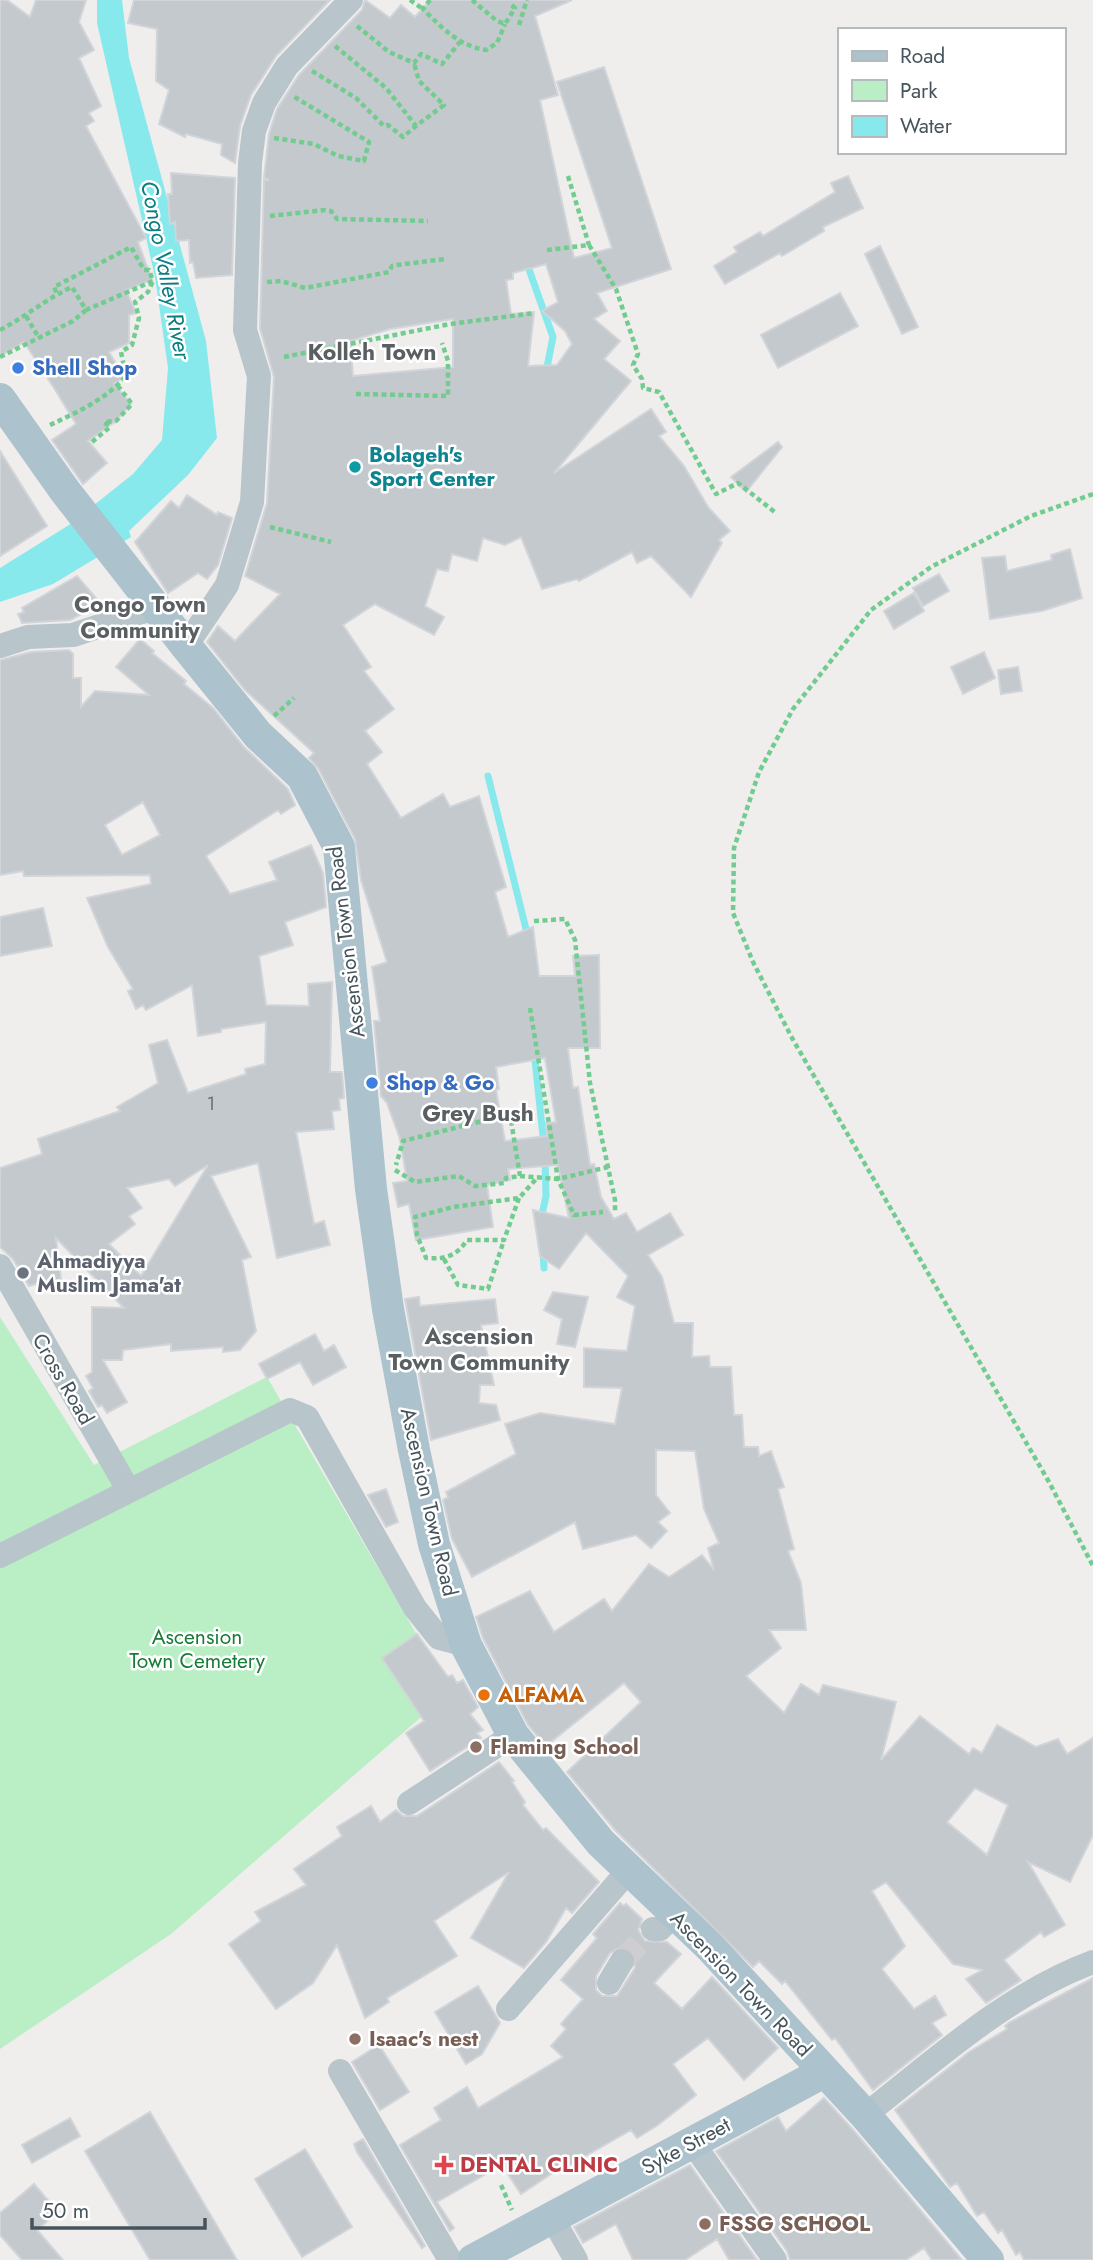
<svg xmlns="http://www.w3.org/2000/svg" width="1093" height="2260" font-family="Jost,sans-serif">
  <style>
    .green { fill: #baeec5 }
    .water { fill: #87e9ec }
    .lines { fill: none; stroke-linecap: round; stroke-linejoin: round }
    .stream { stroke: #87e9ec; stroke-width: 7 }
    .building { fill: #c4c9cd; stroke: #d1d5d9; stroke-width: 2; fill-rule: evenodd }
    .minor-tunnel { stroke: #ceced0; stroke-width: 24; stroke-dasharray: 24 12; stroke-linecap: butt }
    .path { stroke: #72cc8f; stroke-width: 4.5; stroke-dasharray: 5 3.5; stroke-linecap: butt }
    .minor { stroke: #b8c5ca; stroke-width: 24 }
    .major { stroke: #acc2cc; stroke-width: 32 }
    .shop-dot { fill: #3f7fe0; stroke: #fff; stroke-width: 2.5 }
    .culture-dot { fill: #0f9aa8; stroke: #fff; stroke-width: 2.5 }
    .worship-dot { fill: #6b7280; stroke: #fff; stroke-width: 2.5 }
    .food-dot { fill: #e8710a; stroke: #fff; stroke-width: 2.5 }
    .education-dot { fill: #8d6e63; stroke: #fff; stroke-width: 2.5 }
    .health-dot { fill: #e0444e; stroke: #fff; stroke-width: 2.5 }
    .labels { text-anchor: middle; dominant-baseline: central; stroke-width: 5; stroke-linejoin: round; paint-order: stroke }
    .number-label { font-size: 18px; fill: #657177 }
    .shop-label { font-size: 21px; font-weight: bold; fill: #366cbe; stroke: #fff; text-anchor: start }
    .culture-label { font-size: 21px; font-weight: bold; fill: #0d838f; stroke: #fff; text-anchor: start }
    .street-label { font-size: 21px; fill: #45545a; stroke: #fff }
    .worship-label { font-size: 21px; font-weight: bold; fill: #5b616d; stroke: #fff; text-anchor: start }
    .park-label { font-size: 21px; fill: #167c36; stroke: #fff }
    .food-label { font-size: 21px; font-weight: bold; fill: #c56008; stroke: #fff; text-anchor: start }
    .education-label { font-size: 21px; font-weight: bold; fill: #785e54; stroke: #fff; text-anchor: start }
    .health-label { font-size: 21px; font-weight: bold; fill: #be3a42; stroke: #fff; text-anchor: start }
    .water-label { font-size: 23px; font-style: italic; fill: #0c7e82; stroke: #fff }
    .neighbourhood-label { font-size: 23px; font-weight: bold; fill: #5a5f62; stroke: #fff }
  </style>
  <rect width="100%" height="100%" fill="#f0eded"/>
  <path class="green" d="M0 1317 94 1465 267 1377 450 1692 171 1934 0 2049Z"/>
  <path class="water" d="M97 0H122L129 58 206 341 217 438 188 475 129 531 131 537 53 584 0 602V568L69 525 133 474 162 440 168 368 155 277 97 23Z"/>
  <g class="lines">
    <path class="stream" d="M526 261 553 337 546 372
      M488 776 528 937
      M534 1050 544 1146
      M541 1219 546 1196 545 1158
      M543 1252 544 1268"/>
  </g>
  <path class="building" d="M0 0H7L30 17 36 0H86L79 22 94 50 79 58 101 106 89 113 94 121 86 126 146 238 138 242 152 280 126 290 136 313 129 315V343L109 352 124 377 114 384 131 404 116 421 88 441 107 463 83 484 52 440 76 424 54 388 24 342 0 356Z
    M134 0H330L276 56 251 95 240 126 235 163 221 155 222 144 186 134 185 137 159 124 169 90 156 81 157 29 128 23Z
    M365 0 390 18 401 5 415 17 430 0H572L535 16 558 95 540 100 574 258 612 248 557 82 604 67 671 269 597 293 607 311 594 319 620 341 604 359 631 381 554 473 651 409 666 432 659 436 684 466 708 507 730 531 719 540 722 543 691 597 651 556 637 563 632 552 579 581 577 579 542 589 521 537 505 545 483 538 477 561 452 554 448 571 437 569 425 606 444 617 434 635 375 604 343 625 371 667 364 671 394 709 365 731 382 752 367 764 401 818 443 794 450 807 479 796 506 887 495 892 508 937 533 927 539 976H575L573 956 599 955 600 1048H568L573 1088 578 1087 590 1165 594 1164 601 1197 614 1219 626 1213 637 1232 670 1213 683 1235 648 1255 662 1277 674 1323H693L692 1357 709 1356 710 1367H731L734 1415H742L744 1447H758L759 1456 771 1451 784 1487 778 1489 794 1549 788 1551 801 1583 806 1630H769L781 1648 746 1676 784 1713 801 1684 819 1695 823 1685 896 1702 881 1760 920 1716 969 1754 973 1748 982 1753 997 1725 1036 1747 1058 1739 1067 1754 1093 1738V1835L1070 1882 1028 1862 1065 1925 1044 1937 1041 1932 1004 1960 1021 1980 986 2003 966 1979 982 1970 953 1964 886 1882 872 1891 905 1946 882 1969 914 2009 935 1996 946 2015 932 2023 942 2035 873 2090 835 2038 832 2040 785 1981 782 1984 759 1961 753 1967 615 1830 567 1772 641 1702 624 1683 546 1746 528 1725 483 1638 476 1617 530 1591 554 1632 604 1599 612 1611 649 1564 669 1577 702 1555 714 1570 708 1548 719 1543 704 1509 695 1451 656 1450V1495L670 1513 658 1522 667 1531 651 1548 636 1535 583 1549 575 1522 472 1577 452 1539 443 1500 448 1497 446 1492 516 1454 505 1424 540 1413 615 1424 622 1388 584 1387V1348L627 1351 635 1306 617 1297 628 1276 586 1233 559 1269 540 1256 533 1210 569 1218 558 1165 508 1169 510 1180 487 1185 493 1227 416 1240 409 1204 398 1207 393 1183 407 1181 400 1139 387 1103 381 1096 374 1021H380L372 967 387 962 361 880 355 839 318 768 309 758 314 753 245 690 207 642 218 626 235 641 280 594 245 576 267 503 274 377 260 328 264 180H269L264 178 269 134 277 109 299 75 362 10ZM546 264 558 302 542 311 565 331 572 344 557 365 528 366 534 312 511 314 506 280 513 279V273ZM453 319V367L353 376 350 341 390 329ZM545 1058 556 1122 546 1123 547 1136 505 1141 496 1090 499 1089 496 1067ZM975 1788 1008 1805 987 1855 947 1822Z
    M171 173 235 178 232 275 196 278 193 262 190 263 189 240 176 241 175 222 170 224 168 194H172Z
    M848 176 863 208 823 227 824 231 782 256 780 253 725 284 714 266 737 252 734 247 760 232 763 236 835 192 831 183Z
    M880 246 918 327 902 334 865 254Z
    M840 293 858 326 778 368 761 335Z
    M778 442 782 447 746 492 731 477Z
    M0 451 47 526 0 556Z
    M187 495 217 515 218 512 232 518 218 565 207 579 198 573 168 593 135 542 171 501 179 508Z
    M1070 549 1082 598 1042 611 990 619 982 558 1005 556 1007 571 1052 560 1051 555Z
    M939 574 949 591 923 606 913 588Z
    M77 576 101 604 70 620 22 623 18 614 24 612 22 608Z
    M914 593 924 611 894 629 884 611Z
    M140 639 154 651 152 653 186 681 184 684 213 708 244 747 288 789 295 805 281 814 278 810 206 856 230 894 277 880 269 862 311 845 323 873 326 907 285 922 293 945 259 956 266 1005 309 1006 308 984 332 982 330 1072H342L344 1098 339 1099 340 1110 332 1111 334 1129 296 1132 314 1224 324 1221 330 1245 277 1258 258 1163 211 1176 251 1257 242 1260 256 1331 240 1350 223 1352V1347L171 1351V1344L123 1350 122 1360H103L127 1402 107 1413 102 1405 98 1407 89 1391 93 1388 86 1376 92 1372V1307L124 1308 56 1238 61 1279 38 1288 36 1284 29 1286 13 1259 0 1247V1168L42 1154 38 1139 120 1111 117 1107 158 1083 149 1045 167 1040 188 1093 246 1074 245 1069 265 1064 266 1022 221 1029V1032L198 1036 192 985 146 1010 143 1005 136 1009 128 991 133 989 108 947 87 898 151 884 150 875 24 876 23 871 0 875V660L31 652 69 650 73 654V678H81V707L95 691 149 695 116 667ZM143 802 160 835 122 855 105 825ZM208 1165 156 1251 141 1276 109 1244 135 1224 129 1216 142 1208 127 1188 169 1179 175 1186Z
    M984 652 995 678 963 694 951 667Z
    M1018 667 1022 691 1001 694 998 670Z
    M43 908 52 946 0 956V917Z
    M553 1292 588 1297 575 1347 557 1344 562 1319 544 1310Z
    M419 1297 420 1306 495 1299 498 1323 481 1325 494 1385H480L479 1403 496 1405 500 1420 431 1440 405 1299Z
    M315 1334 324 1351 334 1345 346 1367 313 1385 300 1362 267 1379 259 1364Z
    M386 1489 398 1522 386 1527 368 1495Z
    M417 1634 448 1677 452 1675 457 1683 463 1680 478 1707 470 1714 483 1730 477 1733 481 1738 430 1771 406 1733 424 1721 382 1658Z
    M499 1762 514 1781 512 1782 525 1802 523 1805 543 1830 546 1828 599 1882 572 1913 566 1908 546 1942 524 1968 471 1938 509 1872 434 1921 457 1956 387 1998 389 2002 365 2018 337 1945 313 1983 276 2009 229 1944 261 1921 255 1912 306 1885 294 1869 342 1836 337 1827 371 1806 380 1822 396 1810 403 1816H417Z
    M620 1903 624 1906 626 1904 642 1919 638 1930 645 1941 667 1942 681 1954 654 1983 682 2009 712 1977 778 2048 744 2080 708 2038 673 2064 696 2095 658 2125 637 2138 631 2130 561 2170 560 2168 521 2194 502 2165 437 2202 454 2228 450 2231 400 2145 441 2120 434 2108 467 2087 478 2108 563 2057 551 2046 566 2029 561 2024 583 1999 561 1980 597 1938 593 1934ZM623 1946 635 1953V1968L617 1996H602L596 1990V1976L610 1953Z
    M1093 1978V2260H1024L1020 2252 1016 2255 1002 2230 998 2233 984 2212 977 2216 957 2183 950 2187 895 2110 969 2052 1007 2029 1005 2026 1010 2022Z
    M478 1986 500 2023 482 2054 466 2064 435 2012Z
    M379 2045 409 2092 380 2110 352 2062Z
    M824 2098 855 2132 962 2260H932L924 2248 906 2260H790L787 2251 716 2151 778 2117 786 2131Z
    M150 2112 237 2260H150L85 2151Z
    M70 2118 80 2136 32 2163 22 2145Z
    M363 2139 425 2246 422 2248 357 2152 354 2144Z
    M305 2149 352 2227 302 2257 255 2179Z
    M690 2165 757 2260H729L717 2239 685 2260H633L616 2224 583 2243 574 2227Z
    M34 2184 58 2212 37 2230 63 2260H22L0 2235V2213Z"/>
  <g class="lines">
    <path class="minor-tunnel" d="M622 1961 653 1929"/>
    <path class="path" d="M410 0 423 9
      M430 0 423 9C442 28 459 46 486 50L497 43 505 24
      M472 0 497 21 505 24 515 8 509 3
      M519 25 527 0
      M357 26 389 52 414 63 421 54 442 64 460 42
      M335 46 386 88 416 126 444 105 419 81 414 63
      M312 71 356 98 384 126 388 125 403 137 416 126
      M274 138 314 144 338 156 364 161 369 142 293 96
      M568 176 589 245
      M270 216 325 210 331 211 337 219 428 221
      M547 250 589 245 616 289 638 354 633 365 642 379 643 388 659 392 716 494 738 483 776 513
      M267 282 281 281 305 288 389 272 392 266 397 265 445 259
      M26 316 39 338
      M0 330C25 317 46 299 72 287L86 310 153 281 149 270H144L131 247 54 287 57 294
      M0 357 73 321 86 310
      M284 357 450 324 535 313
      M356 394 448 396V361L442 343
      M50 425C77 412 107 399 126 376L121 352 132 345 139 318 135 302 148 292 153 281
      M92 442 110 427 104 422 116 421 132 404 118 386
      M1093 494 1031 516 931 567 871 610 793 709 759 772 734 848 733 913 753 962 792 1038 1049 1482 1093 1566
      M270 527 331 542
      M274 716 294 698
      M534 921 565 919 575 940 590 1083 615 1200V1212
      M530 1008 558 1179 574 1215 603 1212
      M395 1170 415 1182 459 1176 475 1186 505 1183 506 1178 520 1176 510 1114 403 1141 396 1165
      M520 1176 558 1179 608 1167
      M519 1198 504 1240H467C456 1257 445 1259 426 1258L417 1235 415 1217 453 1207 519 1198 538 1177
      M444 1259 458 1285 488 1289 504 1240
      M501 2185 512 2210"/>
    <path class="minor" d="M0 646 28 637 73 635 157 607
      M186 646 227 585 252 502 259 376 245 330 250 163 254 131 264 103 287 66 351 0
      M0 1266 129 1491
      M0 1556 290 1410 307 1417 415 1608 439 1638 466 1645
      M409 1803 513 1735
      M653 1929H660L675 1914
      M609 1983 622 1961
      M508 2009 629 1870
      M340 2071 450 2260
      M865 2115C937 2059 1007 1994 1093 1962
      M692 2142 775 2260
      M551 2216 576 2260"/>
    <path class="major" d="M0 399 65 491 186 646 258 735 302 776 339 847 371 1189 388 1309 414 1450 434 1544 466 1645 513 1735 601 1843 710 1947 865 2115 988 2260
      M473 2260 824 2072"/>
  </g>
  <g class="shop-dot">
    <circle cx="18" cy="368" r="7"/>
    <circle cx="372" cy="1083" r="7"/>
  </g>
  <circle class="culture-dot" cx="355" cy="467" r="7"/>
  <circle class="worship-dot" cx="23" cy="1273" r="7"/>
  <circle class="food-dot" cx="484" cy="1695" r="7"/>
  <g class="education-dot">
    <circle cx="476" cy="1747" r="7"/>
    <circle cx="355" cy="2039" r="7"/>
    <circle cx="705" cy="2224" r="7"/>
  </g>
  <path class="health-dot" d="M440.5 2154.5h7v7h7v7h-7v7h-7v-7h-7v-7h7z"/>
  <g class="labels">
    <g class="number-label">
      <text x="211" y="1104">1</text>
    </g>
    <g class="shop-label">
      <text x="32" y="368">Shell Shop</text>
      <text x="386" y="1083">Shop &amp; Go</text>
    </g>
    <g class="culture-label">
      <text x="369" y="455">Bolageh's<tspan x="369" dy="24">Sport Center</tspan></text>
    </g>
    <g class="street-label">
      <text transform="translate(346 942) rotate(-97)">Ascension Town Road</text>
      <text transform="translate(63 1379) rotate(60)">Cross Road</text>
      <text transform="translate(429 1502) rotate(77)">Ascension Town Road</text>
      <text transform="translate(741 1984) rotate(46)">Ascension Town Road</text>
      <text transform="translate(686 2146) rotate(-28)">Syke Street</text>
    </g>
    <g class="worship-label">
      <text x="37" y="1261">Ahmadiyya<tspan x="37" dy="24">Muslim Jama'at</tspan></text>
    </g>
    <g class="park-label">
      <text x="197" y="1637">Ascension<tspan x="197" dy="24">Town Cemetery</tspan></text>
    </g>
    <g class="food-label">
      <text x="498" y="1695">ALFAMA</text>
    </g>
    <g class="education-label">
      <text x="490" y="1747">Flaming School</text>
      <text x="369" y="2039">Isaac's nest</text>
      <text x="719" y="2224">FSSG SCHOOL</text>
    </g>
    <g class="health-label">
      <text x="460" y="2165">DENTAL CLINIC</text>
    </g>
    <g class="water-label">
      <text transform="translate(166 270) rotate(79)">Congo Valley River</text>
    </g>
    <g class="neighbourhood-label">
      <text x="372" y="352">Kolleh Town</text>
      <text x="140" y="604">Congo Town<tspan x="140" dy="26">Community</tspan></text>
      <text x="478" y="1113">Grey Bush</text>
      <text x="479" y="1336">Ascension<tspan x="479" dy="26">Town Community</tspan></text>
    </g>
  </g>
  <rect x="838" y="28" width="228" height="126" fill="#ffffff" stroke="#b5bbbd" stroke-width="2"/>
  <rect x="852" y="51" width="35" height="10" fill="#acc2cc" stroke="#b5bbbd" stroke-width="2"/>
  <text x="900" y="63" font-size="21" fill="#45545a">Road</text>
  <rect x="852" y="80" width="35" height="21" fill="#baeec5" stroke="#b5bbbd" stroke-width="2"/>
  <text x="900" y="98" font-size="21" fill="#45545a">Park</text>
  <rect x="852" y="116" width="35" height="21" fill="#87e9ec" stroke="#b5bbbd" stroke-width="2"/>
  <text x="900" y="133" font-size="21" fill="#45545a">Water</text>
  <path d="M32 2218v10h173v-10" fill="none" stroke="#45545a" stroke-width="3.5"/>
  <text x="42" y="2218" font-size="21" fill="#45545a" stroke="#ffffff" stroke-width="5" paint-order="stroke">50 m</text>
</svg>
